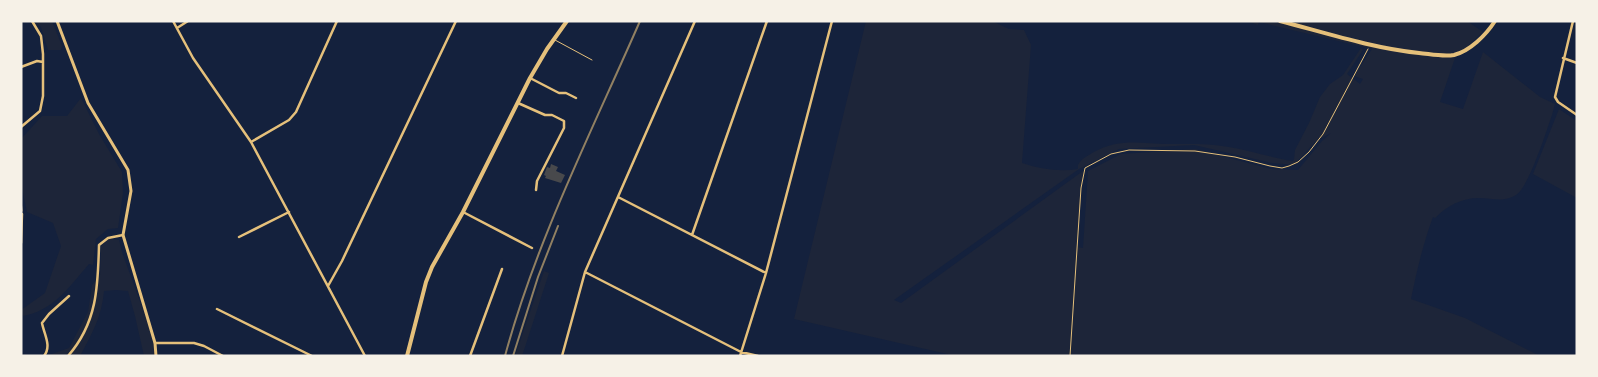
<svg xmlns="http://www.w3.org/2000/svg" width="1598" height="377" font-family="Manrope,sans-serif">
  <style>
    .green { fill: #1d2539; fill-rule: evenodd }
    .building { fill: #48494c }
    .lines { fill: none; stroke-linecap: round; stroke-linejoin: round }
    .path { stroke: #e5c07b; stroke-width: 1 }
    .service { stroke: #e5c07b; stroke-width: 1 }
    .minor { stroke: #e5c07b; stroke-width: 2.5 }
    .tertiary { stroke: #e5c07b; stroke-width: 3 }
    .secondary { stroke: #e5c07b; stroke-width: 4 }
    .rail { stroke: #918062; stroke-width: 2 }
  </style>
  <rect width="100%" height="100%" fill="#14213d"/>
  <path class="green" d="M35 21H52L62 46 61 50H48L41 27Z
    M866 21H992L1009 29 1024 30 1031 45 1022 163C1040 169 1060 172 1078 169V165C1081 159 1086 157 1092 153 1118 138 1139 143 1167 144 1188 144 1208 143 1229 147 1250 150 1271 158 1293 161L1294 159 1295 150 1309 123 1320 97 1330 84 1343 75 1361 48 1363 50 1347 74 1360 84 1363 79 1354 76 1372 49 1259 22 1258 25 1247 21H1467L1483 32 1455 58 1440 102 1463 109 1483 52 1540 97 1555 104 1552 115C1546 132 1529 187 1516 195 1502 203 1493 198 1479 198 1461 198 1447 206 1435 218L1433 217C1423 244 1417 270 1411 299L1465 318 1540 356H956L794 319ZM1331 133 1322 141 1298 170 1271 169 1195 149 1121 154 1088 171 1083 248 1077 247 1083 171 901 303 894 300 1079 169 1119 149 1194 145 1272 163 1294 165 1316 141Z
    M81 98 99 134 122 172 123 193 118 228 108 229 96 239 93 265 89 264C70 286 53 311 23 316L21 310 45 293 61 246 53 223 27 212 21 184V139L42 116H67Z
    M1559 109 1577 121V198L1533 174Z
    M109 239 119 240 122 252 155 343 156 356H144L135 316 128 291 116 290 104 291C102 316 92 334 80 356H46L69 348 88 312 92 285 100 276 101 246Z
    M544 271 549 273 525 347 522 356H515Z"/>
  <path class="building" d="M551 164 558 167 556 171 565 175 561 183 545 178 546 176 544 175 547 167 550 168Z"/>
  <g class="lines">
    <path class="path" d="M21 199 22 211
      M1070 356 1081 188 1085 168 1111 154 1129 150 1195 151 1235 157 1270 166 1282 168 1289 166 1298 162 1309 152 1323 134 1368 49"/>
    <path class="service" d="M555 40 592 60"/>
    <path class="minor" d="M173 21 193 58 251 142 365 356
      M1573 21 1555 97 1558 102 1577 115
      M177 28 188 21
      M1563 58 1577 63
      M21 67 37 61 43 62
      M530 78 559 93H566L576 98
      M518 103 545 115H552L564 121V128L537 181 536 190
      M21 127 40 111 43 96V54L41 36 32 21
      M251 142 289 120 296 112 337 21
      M618 197 766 273
      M463 212 532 248
      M692 235 767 21
      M239 237 289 212
      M21 243 22 214
      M585 272 741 352 758 356
      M328 286 342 261 456 21
      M217 309 312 356
      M155 343H194L204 346 223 356
      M44 356C52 346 44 334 42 323L49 314 69 296
      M68 356C97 323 98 287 99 245L108 238 123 235
      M470 356 502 269
      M562 356 585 272 695 21
      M740 356 766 273 832 21"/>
    <path class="tertiary" d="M57 21 88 103 128 170 131 191 123 235 155 343 156 356"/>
    <path class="secondary" d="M1280 21C1326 33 1372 48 1419 53 1430 54 1443 57 1454 55 1470 51 1486 35 1495 21
      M407 356 426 282 432 267 463 212 530 78 547 49 567 21"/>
    <path class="rail" d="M505 356C536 241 592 131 640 21
      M513 356 538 277 558 226"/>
  </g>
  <rect width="1598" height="377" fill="none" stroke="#f6f1e7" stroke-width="45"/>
</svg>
